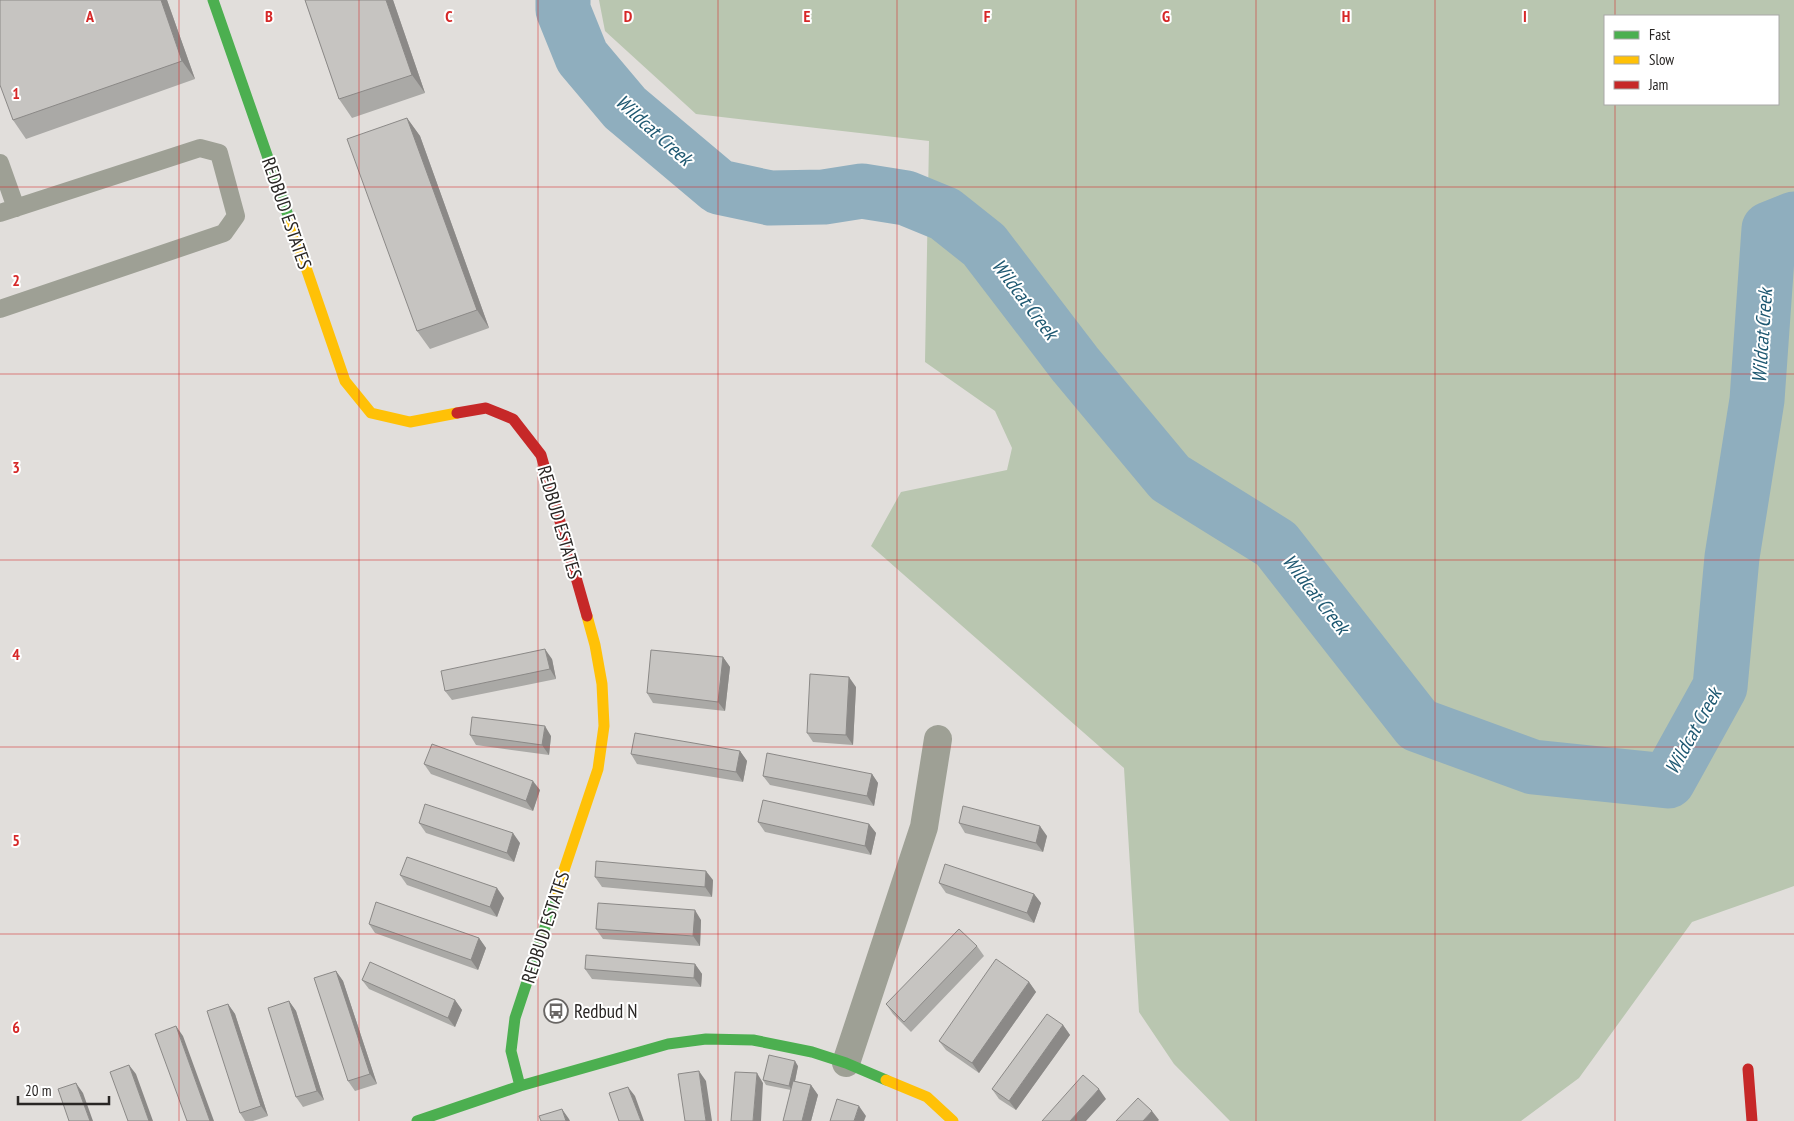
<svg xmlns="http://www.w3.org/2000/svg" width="1794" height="1121" font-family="'PT Sans Narrow',sans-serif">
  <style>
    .forest { fill: #b9c6b0; fill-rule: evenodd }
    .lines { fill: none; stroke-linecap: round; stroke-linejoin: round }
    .river { stroke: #8faebe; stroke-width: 55 }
    .lane { stroke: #9ea095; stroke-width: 18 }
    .street { stroke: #9ea095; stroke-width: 28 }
    .fast { stroke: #4caf50; stroke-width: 11 }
    .slow { stroke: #ffc107; stroke-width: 11 }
    .jam { stroke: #c62828; stroke-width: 11 }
    .wall { fill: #aaa9a6 }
    .shaded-wall { fill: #8b8987 }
    .building { fill: #c6c4c1; stroke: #8b8987 }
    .grid { fill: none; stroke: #d62828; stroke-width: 1; stroke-opacity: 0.55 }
    .labels { text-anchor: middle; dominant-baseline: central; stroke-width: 4; stroke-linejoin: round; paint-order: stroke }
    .street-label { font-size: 19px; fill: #292624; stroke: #fff }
    .poi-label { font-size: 19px; fill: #292624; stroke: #fff; text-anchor: start }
    .water-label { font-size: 20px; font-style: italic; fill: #1e5871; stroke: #fff }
    .grid-label { font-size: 16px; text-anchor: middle; font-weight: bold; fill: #d62828; stroke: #fff; stroke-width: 4; stroke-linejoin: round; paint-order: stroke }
  </style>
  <rect width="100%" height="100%" fill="#e1dedb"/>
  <path class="forest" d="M599 0H1794V886L1692 922 1579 1078 1521 1121H1230L1174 1064 1139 1012 1124 768 871 546 901 492 1007 470 1012 448 995 411 925 362 929 141 696 114 605 31ZM1605 16H1778V104H1605Z"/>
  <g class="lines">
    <path class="river" d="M563 0V10L582 57 625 108 719 187 770 198 824 197 862 191 906 198 945 214 984 245 1075 364 1170 478 1276 544 1418 725 1533 767 1668 781 1720 687 1732 557 1757 400 1769 229 1794 219"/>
    <path class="lane" d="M0 163 16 208
      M0 213 200 148 219 153 236 216 224 233 0 309"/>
    <path class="street" d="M846 1063 924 827 938 739"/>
    <path class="fast" d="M213 0 291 224
      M520 1086 511 1051 515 1018 556 894
      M417 1121 520 1086 668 1044 706 1039 753 1040 812 1052 846 1063 886 1080"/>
    <path class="slow" d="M291 224 345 381 371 413 410 422 457 413
      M556 894 598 769 604 726 602 684 595 645 587 616
      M886 1080 927 1097 953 1121"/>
    <path class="jam" d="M457 413 486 408 513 419 541 455 587 616
      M1748 1069 1752 1121"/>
  </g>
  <path class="wall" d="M0 0H167L195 79 26 139 13 120Z
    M305 0H393L425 93 352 118 339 99Z
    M407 118 420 136 489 328 430 349 417 331Z
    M723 657 730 667 725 711 653 703 647 693Z
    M552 659 556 679 452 700 445 691Z
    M856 687 853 745 813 742 807 733Z
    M470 735 551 736 549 755 476 745Z
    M740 751 747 761 743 782 637 764 631 754Z
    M424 764 540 790 533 811 431 774Z
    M872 774 878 783 874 806 770 785 763 776Z
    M758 822 869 824 876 833 871 855 765 832Z
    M419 823 520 843 514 862 426 833Z
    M959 823 1047 836 1043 852 965 833Z
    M400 875 504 898 497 917 407 885Z
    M595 877 713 880 712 897 602 887Z
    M939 883 1034 894 1041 903 1034 923 946 893Z
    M701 920 700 946 603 939 596 929Z
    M369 924 479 938 486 948 478 970 375 933Z
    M977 946 984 956 911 1032 893 1014 886 1004Z
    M695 964 702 974 701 987 592 979 585 969Z
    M336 971 343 981 377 1084 355 1091 348 1081Z
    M362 980 455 1000 462 1010 455 1027 369 989Z
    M1029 982 1036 992 979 1073 946 1050 939 1041Z
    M289 1001 296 1011 324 1100 303 1107 296 1097Z
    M228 1004 235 1014 268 1116 253 1121H245L240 1113Z
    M1063 1025 1070 1035 1016 1110 999 1099 992 1089Z
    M798 1066 795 1081 811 1085 818 1095 811 1121H783L791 1090 766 1085 763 1080Z"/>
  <path class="shaded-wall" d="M161 0H167L195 79 182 61Z
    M386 0H393L425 93 412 75Z
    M407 118 420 136 489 328 477 310Z
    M545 649 552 659 556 679 550 669Z
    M723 657 730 667 725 711 718 702Z
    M849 677 856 687 853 745 846 735Z
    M545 726 551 736 549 755 542 745Z
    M740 751 747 761 743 782 736 772Z
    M872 774 878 783 874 806 867 796Z
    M533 781 540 790 533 811 526 801Z
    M869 824 876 833 871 855 865 846Z
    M1040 826 1047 836 1043 852 1036 843Z
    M513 833 520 843 514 862 507 853Z
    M706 871 713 880 712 897 705 887Z
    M497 888 504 898 497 917 490 907Z
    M1034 894 1041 903 1034 923 1027 913Z
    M695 910 701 920 700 946 693 936Z
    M479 938 486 948 478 970 471 960Z
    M695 964 702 974 701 987 694 978Z
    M336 971 343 981 377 1084 370 1074Z
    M1029 982 1036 992 979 1073 972 1063Z
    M455 1000 462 1010 455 1027 448 1018Z
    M289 1001 296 1011 324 1100 317 1091Z
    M228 1004 235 1014 268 1116 261 1106Z
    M1063 1025 1070 1035 1016 1110 1009 1101Z
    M176 1026 183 1036 214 1121H210Z
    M795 1061 798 1066 793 1091 789 1086Z
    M129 1065 136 1074 153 1121H149Z
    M699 1071 706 1081 712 1121H706Z
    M757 1073 763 1083 761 1121H753Z
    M76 1083 83 1093 93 1121H90Z
    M811 1085 818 1095 811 1121H802Z
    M628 1087 635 1096 644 1121H641Z
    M1099 1089 1106 1099 1086 1121H1070Z
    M859 1106 866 1116 864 1121H854Z
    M562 1109 569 1119 570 1121H566Z
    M1152 1111 1159 1120 1158 1121H1143Z"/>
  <path class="building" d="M0 0H161L182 61 13 120 0 85Z
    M305 0H386L412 75 339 99Z
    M407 118 477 310 417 331 347 139Z
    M545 649 550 669 445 691 441 671Z
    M651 650 723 657 718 702 647 693Z
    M810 674 849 677 846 735 807 733Z
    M472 717 545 726 542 745 470 735Z
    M635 733 740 751 736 772 631 754Z
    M432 744 533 781 526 801 424 764Z
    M767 753 872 774 867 796 763 776Z
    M763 800 869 824 865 846 758 822Z
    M425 804 513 833 507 853 419 823Z
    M963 806 1040 826 1036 843 959 823Z
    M407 857 497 888 490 907 400 875Z
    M596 861 706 871 705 887 595 877Z
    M945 864 1034 894 1027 913 939 883Z
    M376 902 479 938 471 960 369 924Z
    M598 903 695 910 693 936 596 929Z
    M959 929 977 946 904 1022 886 1004Z
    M586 955 695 964 694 978 585 969Z
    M996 959 1029 982 972 1063 939 1041Z
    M370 962 455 1000 448 1018 362 980Z
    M336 971 370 1074 348 1081 314 978Z
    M289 1001 317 1091 296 1097 268 1008Z
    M228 1004 261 1106 240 1113 207 1011Z
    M1047 1014 1063 1025 1009 1101 992 1089Z
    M176 1026 210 1121H187L155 1034Z
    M769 1055 795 1061 789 1086 763 1080Z
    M129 1065 149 1121H128L110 1072Z
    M699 1071 706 1121H685L678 1074Z
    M735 1072 757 1073 753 1121H731Z
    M1083 1075 1099 1089 1070 1121H1042Z
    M793 1081 811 1085 802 1121H783Z
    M76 1083 90 1121H69L58 1089Z
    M628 1087 641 1121H619L609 1093Z
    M1138 1098 1152 1111 1143 1121H1116Z
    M837 1099 859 1106 854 1121H830Z
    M562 1109 566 1121H541L539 1116Z"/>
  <path class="grid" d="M179 0V1121M359 0V1121M538 0V1121M718 0V1121M897 0V1121M1076 0V1121M1256 0V1121M1435 0V1121M1615 0V16M1615 104V1121M0 187H1794M0 374H1794M0 560H1794M0 747H1794M0 934H1794"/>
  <defs>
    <g id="bus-ring" transform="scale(1.25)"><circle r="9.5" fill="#fff" stroke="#696664" stroke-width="1.5"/><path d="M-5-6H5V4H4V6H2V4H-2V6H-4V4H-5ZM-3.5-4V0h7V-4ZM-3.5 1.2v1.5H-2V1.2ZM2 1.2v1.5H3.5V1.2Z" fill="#696664"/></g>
  </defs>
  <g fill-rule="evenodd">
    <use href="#bus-ring" x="556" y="1011"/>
  </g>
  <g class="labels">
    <g class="street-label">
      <text transform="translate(287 213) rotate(71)">REDBUD ESTATES</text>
      <text transform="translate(560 522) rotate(74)">REDBUD ESTATES</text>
      <text transform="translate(545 927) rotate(-72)">REDBUD ESTATES</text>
    </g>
    <g class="poi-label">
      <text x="574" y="1011">Redbud N</text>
    </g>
    <g class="water-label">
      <text transform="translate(654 130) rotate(42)">Wildcat Creek</text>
      <text transform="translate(1025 299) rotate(53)">Wildcat Creek</text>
      <text transform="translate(1762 336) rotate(-86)">Wildcat Creek</text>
      <text transform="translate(1316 594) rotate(52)">Wildcat Creek</text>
      <text transform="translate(1693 731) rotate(-61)">Wildcat Creek</text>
    </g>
  </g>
  <g class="grid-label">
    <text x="90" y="22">A</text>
    <text x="269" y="22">B</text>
    <text x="449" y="22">C</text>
    <text x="628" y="22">D</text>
    <text x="807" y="22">E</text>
    <text x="987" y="22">F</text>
    <text x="1166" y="22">G</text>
    <text x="1346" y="22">H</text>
    <text x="1525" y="22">I</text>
    <text x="16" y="99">1</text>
    <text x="16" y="286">2</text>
    <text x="16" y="473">3</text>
    <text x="16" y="660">4</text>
    <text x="16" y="846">5</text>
    <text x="16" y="1033">6</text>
  </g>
  <rect x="1604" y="15" width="175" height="90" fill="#ffffff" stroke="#a9a8a7"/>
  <rect x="1614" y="31" width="25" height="8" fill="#4caf50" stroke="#a9a8a7"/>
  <text x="1649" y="40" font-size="15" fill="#292624">Fast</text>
  <rect x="1614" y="56" width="25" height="8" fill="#ffc107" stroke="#a9a8a7"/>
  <text x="1649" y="65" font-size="15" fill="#292624">Slow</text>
  <rect x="1614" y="81" width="25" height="8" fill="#c62828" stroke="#a9a8a7"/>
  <text x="1649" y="90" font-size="15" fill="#292624">Jam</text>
  <path d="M18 1096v8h91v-8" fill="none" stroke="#292624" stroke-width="2.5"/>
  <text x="25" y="1096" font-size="15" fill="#292624" stroke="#ffffff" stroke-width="4" paint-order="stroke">20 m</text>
</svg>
